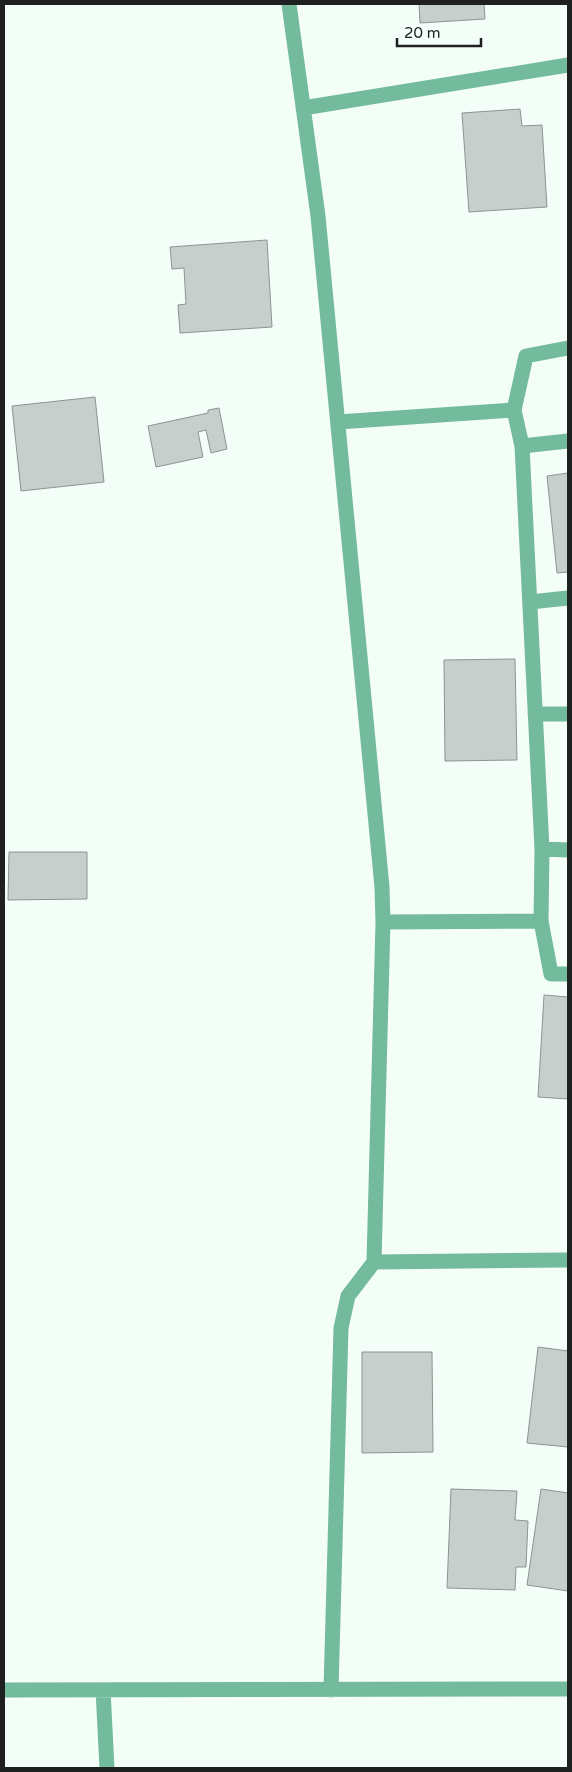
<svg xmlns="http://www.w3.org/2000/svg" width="572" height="1772" font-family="'Varela Round',sans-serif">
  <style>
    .building { fill: #c6cfcb; stroke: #8c9490 }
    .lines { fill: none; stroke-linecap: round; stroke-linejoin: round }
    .minor { stroke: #74bb9d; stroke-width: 15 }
  </style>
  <rect width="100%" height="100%" fill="#f4fef9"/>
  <path class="building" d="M419 4H484L485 19 420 23Z
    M520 109 522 126 542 125 547 207 469 212 462 113Z
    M267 240 272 327 180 333 178 305 186 304 184 268 172 269 170 247Z
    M95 397 104 482 21 491 12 406Z
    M219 408 227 449 211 453 206 430 198 432 203 457 156 467 148 426 208 413V410Z
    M568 473V572L557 573 547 476Z
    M515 659 517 760 445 761 444 660Z
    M9 852H87V899L8 900Z
    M544 995 568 997V1099L538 1097Z
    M538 1347 568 1351V1447L527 1443Z
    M362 1352H432L433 1452 362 1453Z
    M451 1489 517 1491 515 1520 528 1521 526 1567H516L515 1590 447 1588Z
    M541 1489 568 1493V1591L527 1585Z"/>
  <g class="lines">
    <path class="minor" d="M289 4 318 216 382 887 383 922 374 1262 568 1260
      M303 108 568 65
      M514 410 526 356 568 348
      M338 422 514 410 522 446 568 441
      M522 446 542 849
      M530 602 568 598
      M535 714H568
      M541 921 551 974H568
      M383 922 541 921 542 849 568 850
      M4 1690 568 1689
      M103 1690 107 1768
      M331 1690 341 1328 348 1296 374 1262"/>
  </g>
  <rect width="572" height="1772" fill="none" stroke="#1e211f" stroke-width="10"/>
  <path d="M397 38v8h84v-8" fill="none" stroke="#1e211f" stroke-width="2.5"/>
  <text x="404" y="38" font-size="15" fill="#1e211f" stroke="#f4fef9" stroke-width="4" paint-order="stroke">20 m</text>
</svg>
